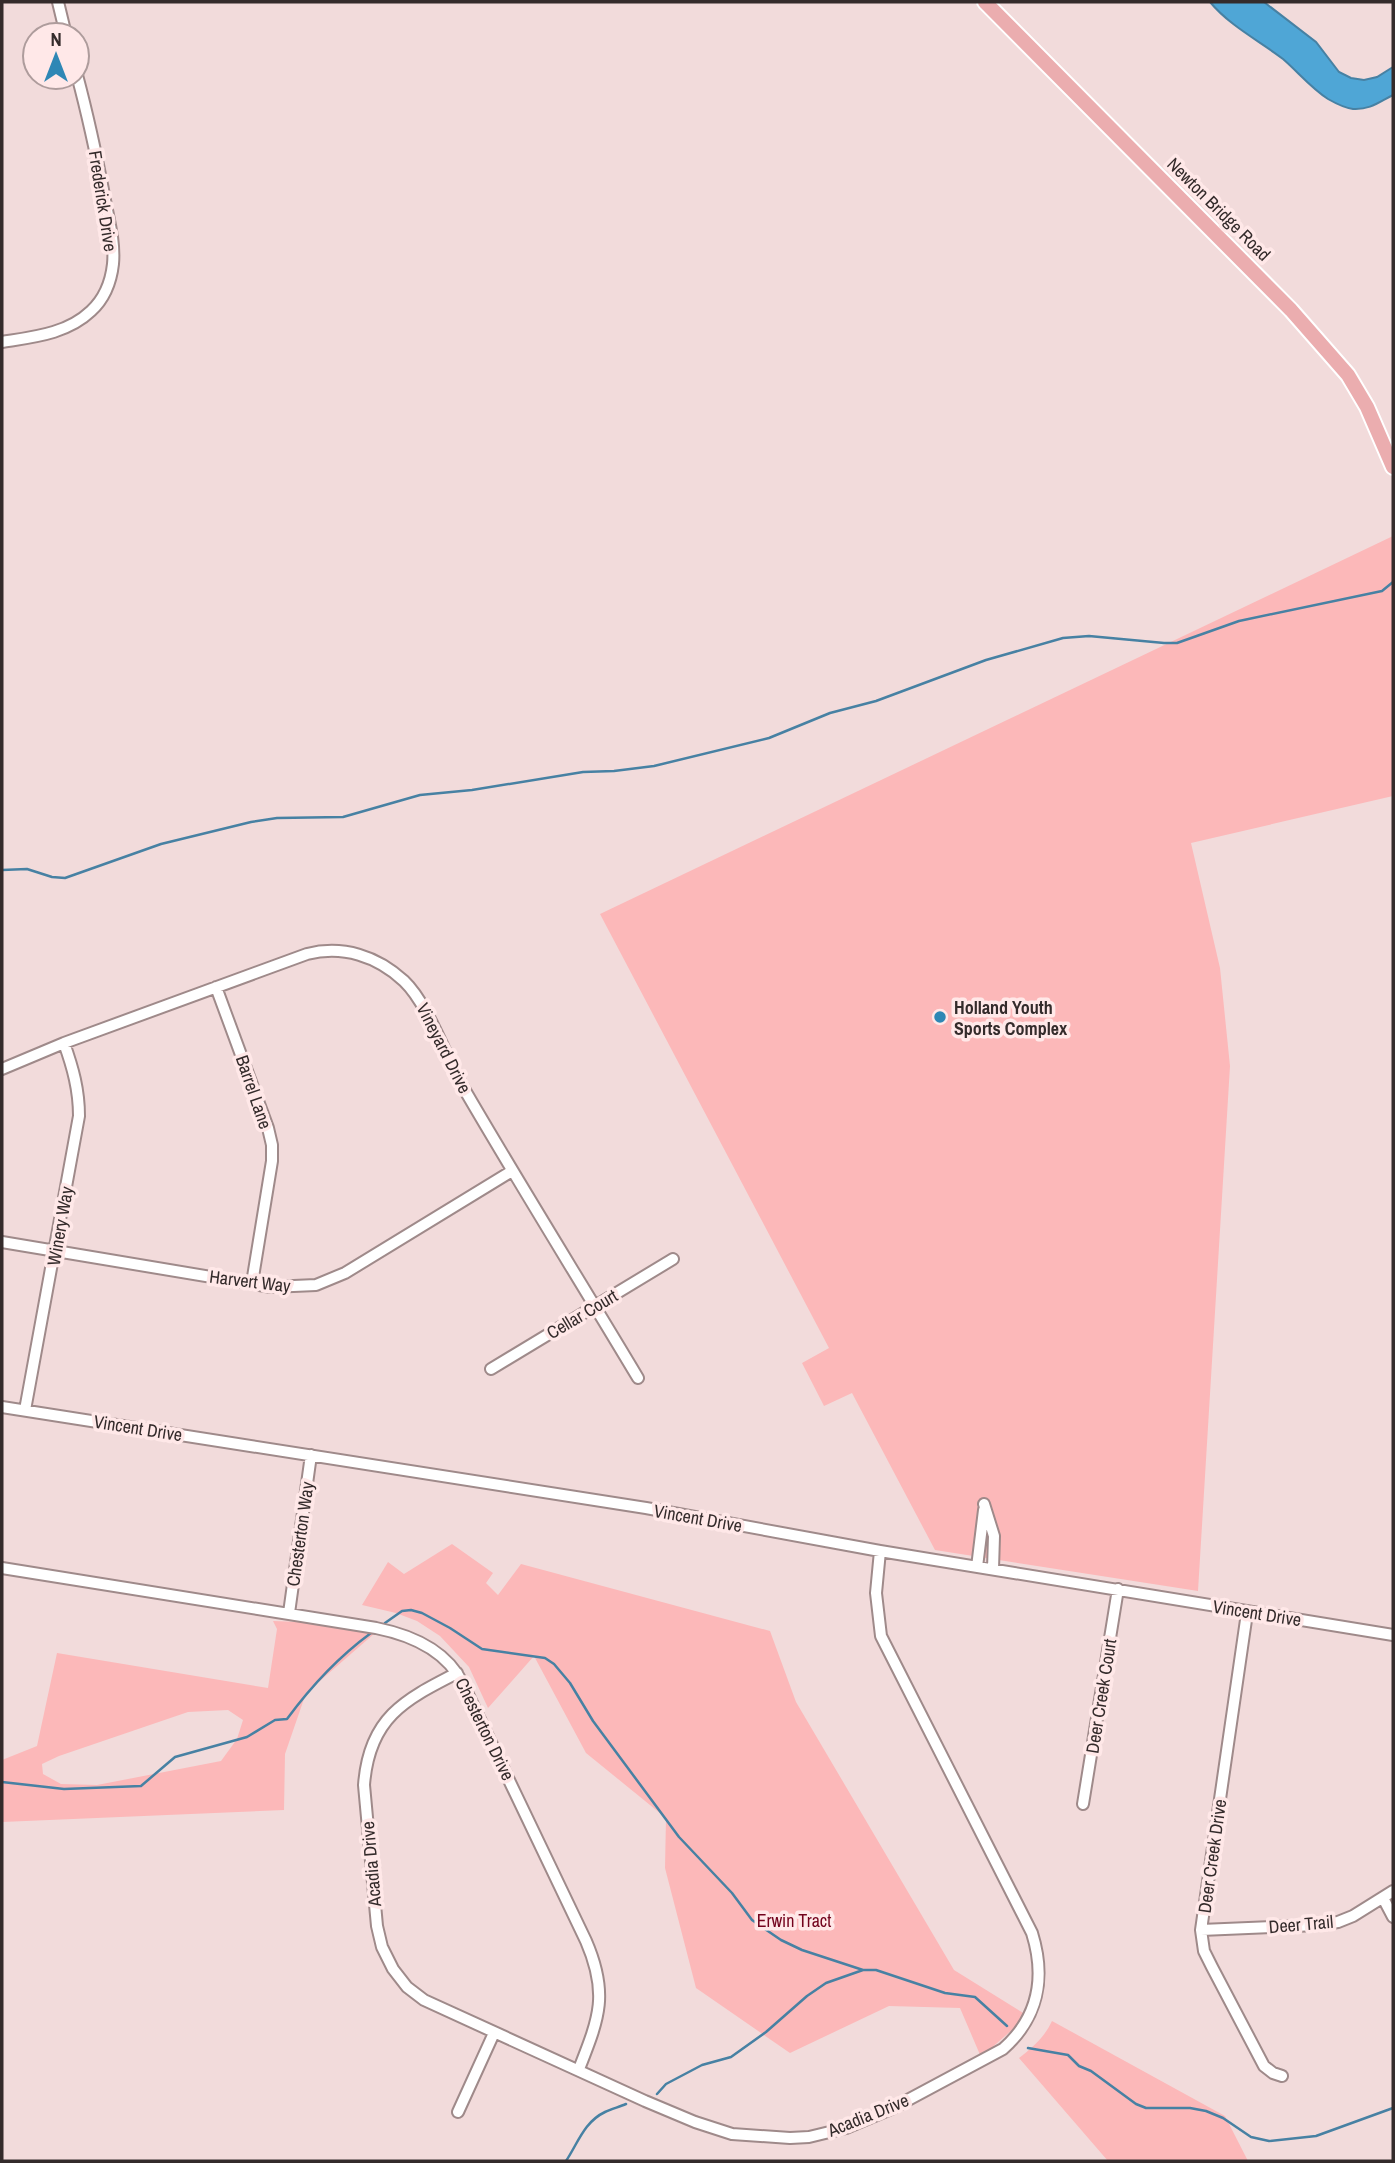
<svg xmlns="http://www.w3.org/2000/svg" width="1395" height="2163" font-family="'Archivo Narrow',sans-serif">
  <style>
    .green { fill: #fcb8b9; fill-rule: evenodd }
    .water { fill: #4fa6d6; stroke: #4781a3; stroke-width: 2 }
    .lines { fill: none; stroke-linecap: round; stroke-linejoin: round }
    .stream { stroke: #4781a3; stroke-width: 2.5 }
    .minor-casing { stroke: #9f8a8a; stroke-width: 14 }
    .major-casing { stroke: #fff; stroke-width: 18 }
    .minor { stroke: #fff; stroke-width: 10 }
    .major { stroke: #ebadaf; stroke-width: 14 }
    .poi-dot { fill: #2e87b5; stroke: #ffe8e8; stroke-width: 2.5 }
    .labels { text-anchor: middle; dominant-baseline: central; stroke-width: 7; stroke-linejoin: round; paint-order: stroke }
    .street-label { font-size: 18px; fill: #342b2b; stroke: #ffe8e8 }
    .poi-label { font-size: 18px; font-weight: bold; fill: #342b2b; stroke: #ffe8e8; text-anchor: start }
    .park-label { font-size: 18px; fill: #73031d; stroke: #ffe8e8 }
  </style>
  <rect width="100%" height="100%" fill="#f2dbdb"/>
  <path class="green" d="M1393 536V796L1191 843 1220 968 1230 1066 1198 1591 935 1550 852 1393 824 1406 802 1363 829 1348 600 914Z
    M452 1544 493 1573 486 1583 498 1595 521 1564 770 1631 796 1702 954 1970 1028 2016 981 2057 960 2008 889 2006 790 2053 696 1988 665 1868 666 1818 586 1753 534 1656 488 1708 469 1667 440 1636 417 1621 396 1613 362 1605 388 1562 404 1574Z
    M273 1621 301 1622 375 1633 306 1693 285 1754 284 1810 2 1822V1760L37 1746 57 1653 268 1688 277 1629ZM228 1710 243 1720 237 1739 221 1761 97 1785 61 1784 43 1774 42 1764 59 1756 188 1712Z
    M1052 2021 1225 2116 1248 2161H1108L1019 2058C1033 2047 1044 2038 1052 2021Z"/>
  <path class="water" d="M1210 2H1264L1316 42 1339 72 1351 78 1364 80 1377 77 1393 67V95C1379 102 1370 110 1353 109 1345 108 1335 103 1328 99 1311 88 1298 72 1283 59 1258 40 1230 26 1210 2Z"/>
  <g class="lines">
    <path class="stream" d="M2 870 27 869 52 877 65 878 161 844 251 822 277 818 343 817 420 795 472 790 583 772 614 771 654 766 769 738 830 713 876 701 986 660 1063 638 1089 636 1164 643H1177L1239 621 1382 591 1393 582
      M385 1623 402 1611 411 1610 422 1613 450 1628 482 1649 545 1658 554 1664 570 1683 593 1721 679 1837 732 1893 752 1920 781 1940 802 1950 863 1970H876L945 1993 975 1997 1007 2026
      M2 1782 64 1789 141 1786 175 1757 247 1737 275 1720 287 1719C312 1685 337 1658 371 1633
      M1028 2048 1068 2055 1079 2066 1091 2071 1136 2104 1146 2108H1190L1206 2111 1223 2118 1251 2137 1269 2141 1316 2136 1393 2108
      M657 2094 666 2084 702 2065 731 2057 766 2032 807 1996 826 1983 863 1970
      M566 2161C578 2143 584 2122 605 2112 611 2109 619 2107 626 2104"/>
    <g class="minor-casing">
      <path id="minor" d="M58 2 66 35
        M2 342C33 337 67 334 91 311 104 299 111 282 113 264 115 243 109 221 105 200 97 158 88 116 77 75
        M216 987 268 1128 272 1145V1161L252 1283
        M2 1069 64 1043 307 954C343 945 377 956 404 981 428 1004 446 1057 463 1087 520 1185 580 1281 638 1378
        M2 1242 271 1287 316 1285 345 1273 512 1171
        M491 1369 673 1259
        M2 1407 646 1508 880 1551 1393 1635
        M25 1410 79 1116C79 1090 73 1068 64 1043
        M984 1504 994 1536 993 1569
        M977 1567 984 1510
        M2 1568 376 1628C411 1635 447 1651 463 1684L586 1941C609 1994 599 2018 579 2069
        M289 1613 311 1455
        M1247 1613 1201 1930 1204 1951 1212 1967 1264 2066 1273 2073 1282 2076
        M457 1673C404 1700 369 1718 364 1785L377 1926 382 1947 393 1969 407 1987 424 2000 645 2101 695 2122 732 2134 790 2138 809 2137 846 2128 891 2109 1003 2049C1038 2018 1046 1978 1032 1933L881 1636 876 1593 880 1551
        M1083 1804 1118 1589
        M1383 1898 1393 1917
        M1201 1930 1318 1925 1338 1922 1353 1916 1393 1891
        M458 2112 494 2033"/>
    </g>
    <g class="major-casing">
      <path id="major" d="M985 2 1291 310 1348 375 1367 407 1393 467"/>
    </g>
    <use href="#minor" class="minor"/>
    <use href="#major" class="major"/>
  </g>
  <circle class="poi-dot" cx="940" cy="1017" r="7"/>
  <g class="labels">
    <g class="street-label">
      <text transform="translate(103 201) rotate(81)">Frederick Drive</text>
      <text transform="translate(1219 209) rotate(45)">Newton Bridge Road</text>
      <text transform="translate(444 1048) rotate(63)">Vineyard Drive</text>
      <text transform="translate(254 1092) rotate(71)">Barrel Lane</text>
      <text transform="translate(60 1226) rotate(-80)">Winery Way</text>
      <text transform="translate(250 1281) rotate(7)">Harvert Way</text>
      <text transform="translate(582 1314) rotate(-31)">Cellar Court</text>
      <text transform="translate(138 1428) rotate(9)">Vincent Drive</text>
      <text transform="translate(698 1518) rotate(10)">Vincent Drive</text>
      <text transform="translate(300 1534) rotate(-82)">Chesterton Way</text>
      <text transform="translate(1257 1613) rotate(9)">Vincent Drive</text>
      <text transform="translate(1101 1696) rotate(-81)">Deer Creek Court</text>
      <text transform="translate(485 1729) rotate(64)">Chesterton Drive</text>
      <text transform="translate(1212 1856) rotate(-82)">Deer Creek Drive</text>
      <text transform="translate(371 1864) rotate(-95)">Acadia Drive</text>
      <text transform="translate(1301 1924) rotate(-5)">Deer Trail</text>
      <text transform="translate(868 2115) rotate(-22)">Acadia Drive</text>
    </g>
    <g class="poi-label">
      <text x="954" y="1007">Holland Youth<tspan x="954" dy="21">Sports Complex</tspan></text>
    </g>
    <g class="park-label">
      <text x="794" y="1920">Erwin Tract</text>
    </g>
  </g>
  <rect width="1395" height="2163" fill="none" stroke="#342b2b" stroke-width="7"/>
  <g transform="translate(56 56)"><circle r="33" fill="#ffe8e8" stroke="#ae9c9c" stroke-width="2"/>
  <path d="M0-5L12 26L0 18L-12 26Z" fill="#2e87b5"/>
  <text y="-10" font-size="19" font-weight="bold" text-anchor="middle" fill="#342b2b">N</text>
  </g>
</svg>
